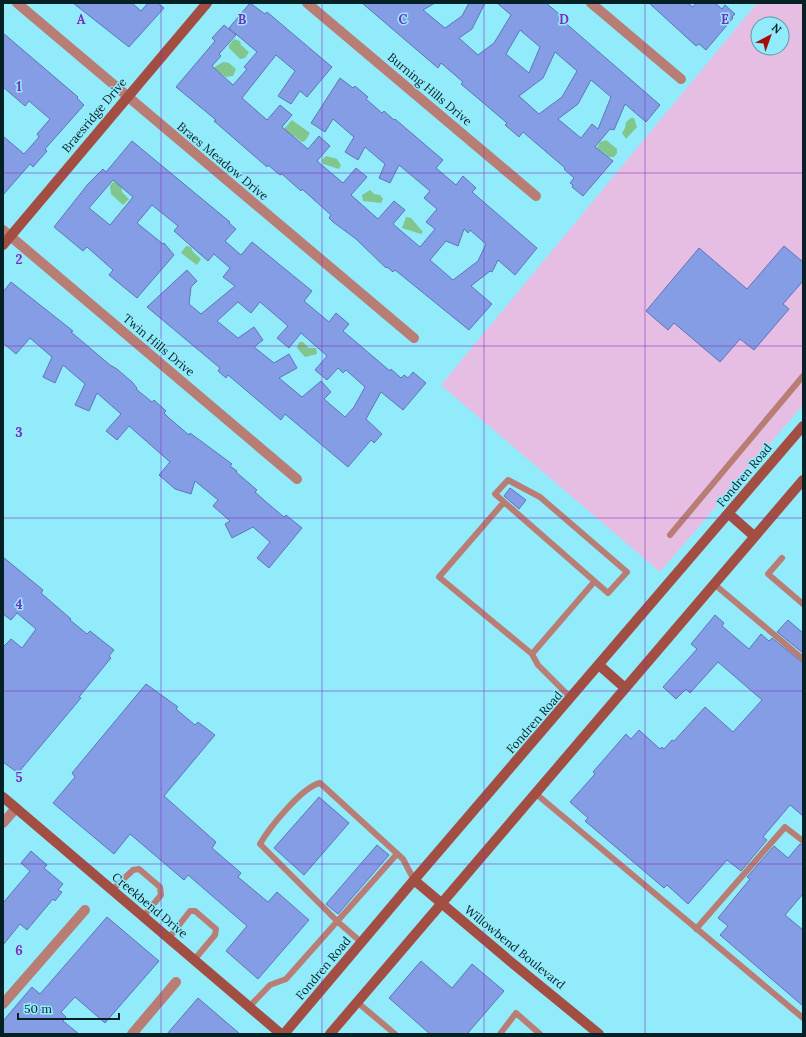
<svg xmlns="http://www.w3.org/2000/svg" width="806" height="1037" font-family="Lora,serif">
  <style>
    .green { fill: #e7bee3; fill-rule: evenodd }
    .water { fill: #81c68d }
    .building { fill: #859de4; stroke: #5e75ba; fill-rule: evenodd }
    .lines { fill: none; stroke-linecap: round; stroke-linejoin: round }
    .lane { stroke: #b87d74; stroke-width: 6 }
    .street { stroke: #b87d74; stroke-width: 10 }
    .secondary { stroke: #a24e43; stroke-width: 10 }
    .grid { fill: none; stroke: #7b2cbf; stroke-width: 1; stroke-opacity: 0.55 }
    .labels { text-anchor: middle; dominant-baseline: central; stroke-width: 3; stroke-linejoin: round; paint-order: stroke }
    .street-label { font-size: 12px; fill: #062125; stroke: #92ebfa }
    .grid-label { font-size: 13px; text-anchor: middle; font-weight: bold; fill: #7b2cbf; stroke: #92ebfa; stroke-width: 3; stroke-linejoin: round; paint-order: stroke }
  </style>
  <rect width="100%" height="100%" fill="#92ebfa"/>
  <path class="green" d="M757 3H803V405L660 572 441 385ZM758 24H782V48H758Z"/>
  <path class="water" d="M234 39 240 41 241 45 249 52 245 58 240 59 229 48V45Z
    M223 62 229 63 236 69 233 76 226 77 213 68Z
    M631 118H634L637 127 626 139 622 133 625 128 626 122Z
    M292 120 310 133 305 141 302 142 294 136 291 138 283 130Z
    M606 140 617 149V153L614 157H609L597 148 600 142Z
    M326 156 337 159 341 165 339 169 323 164 322 160Z
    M113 182 121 184 122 192 129 199 123 205 111 194 110 186Z
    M370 190 374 194 380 195 383 199 381 203 363 201 362 195Z
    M406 217 411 218 423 232 421 234 402 228Z
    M186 246 191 247 193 252 201 259 197 265 181 253Z
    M299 342H303L309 348H316L317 354 305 357 297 348Z"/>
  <path class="building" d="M73 3H132L141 11 148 3H157L164 8 129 47Z
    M250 3 265 14 267 12 332 67 307 97 300 91 291 104 278 96 295 71 276 55 242 98 267 120 280 105 292 115 282 127 308 149 319 136 330 146 317 161 343 183 356 168 367 177 351 195 378 219 394 201 405 210 393 224 420 247 435 229 426 222 437 209 424 198 430 191 399 165 390 183 379 178 385 164 365 147 358 160 345 152 354 137 333 119 325 132 311 123 340 78 353 88 355 86 368 97 366 99 382 113 384 111 394 120 395 119 443 160 436 168 456 185 463 176 476 188 472 192 537 248 515 275 498 260 492 272 490 271 471 286 492 304 469 330 395 270 393 272 387 267 386 268 356 239 333 222 329 218 331 215 302 189 301 191 282 174 280 175 268 165 267 167 214 121 216 120 176 87 215 41 212 38 224 25 236 35 219 54 221 56 212 66 233 85 247 69 244 67 257 52 229 28ZM464 229 468 233 470 230 486 244 478 261 453 280 430 260 446 241 458 246Z
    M362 3H435L423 10 445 28 462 16 469 3H485L472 29 459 38 478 55 494 43 511 15 497 3H546L564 18 562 20 660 105 646 122 625 104 614 130 610 129 595 147 613 161 583 196 572 187 573 185 570 183 574 178 564 169 565 168 523 132 519 137 505 125 507 123 461 84 463 82 441 63 438 68ZM520 30 540 47 529 73 506 54ZM555 52 577 71 562 97 539 114 519 96 543 78ZM591 80 611 97 598 129 592 124 581 138 558 119 578 104Z
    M649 3H687L693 7 696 3H715L722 9 725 5 735 14 732 17 733 18 706 50 699 44 696 46Z
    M3 33 78 97 77 98 84 105 45 149 47 151 33 167 30 164 3 195V136L24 154 39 137 37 134 50 119 29 101 25 106 3 87Z
    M132 141 230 222 229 223 236 229 225 241 241 255 252 242 312 291 304 301 329 322 336 313 349 324 343 331 390 371 391 369 401 378 404 375 408 378 413 372 426 383 403 410 381 392 366 419 382 434 374 443 371 440 348 467 285 414 281 420 228 375 226 378 218 371 220 368 147 307 187 270 197 281 191 287 189 304 201 314 235 286 223 277 230 268 214 254 208 261 174 231 178 226 152 205 137 223 163 244 164 243 174 255 137 298 109 275 113 270 87 247 83 251 54 227 88 184 103 169 106 172ZM113 180 133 197 110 225 89 208ZM238 302 251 313 260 302 288 326 277 338 289 348 301 333 327 356 315 370 327 380 338 368 343 373 346 370 365 387 354 407 345 417 324 399 331 392 321 381 302 397 279 378 297 368 289 354 274 363 254 347 263 340 254 327 238 338 217 321Z
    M784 246 803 262V281L783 304 789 309 754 350 740 339 720 362 674 323 668 330 646 311 699 248 747 289Z
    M11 282 73 331 71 332 110 365 117 369 132 382 137 388 136 389 152 402 154 400 166 411 164 413 169 418 189 435 190 433 232 464 230 466 237 471 236 472 257 490 255 492 265 501 284 517 286 515 302 528 269 568 257 558 270 542 253 527 232 538 225 524 230 521 213 506 218 500 195 481 191 494 175 489 159 475 170 462 129 426 117 440 106 431 121 414 97 393 89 411 75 405 85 384 63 365 55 383 43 377 52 357 30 338 16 354 3 343V292Z
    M510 488 526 500 519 509 504 496Z
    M3 557 43 590 41 593 71 619 70 620 87 634 90 631 114 650 109 656 111 658 79 697 81 698 18 773 3 762V647L11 639 22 648 36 629 17 613 11 620 3 614Z
    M715 615 724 623 722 626 749 649 761 634 769 641 772 638 803 663V816L790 805 763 837 767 840 741 871 727 860 688 904 667 885 664 888 585 821 588 818 570 802 595 774 593 772 626 734 631 739 639 730 660 749 662 747 664 749 672 740 674 741 705 707 733 732 762 700 718 662 690 693 686 689 676 699 663 687 697 649 691 644Z
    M788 620 803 633V653L777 632Z
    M146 684 178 707 176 709 195 725 198 722 215 735 164 796 216 842 212 848 241 873 238 877 268 902 277 892 309 920 258 979 226 951 247 926 188 875 184 880 130 834 114 854 53 803 75 777 72 773Z
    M319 797 349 823 304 875 274 848Z
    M800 844 803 845V894L785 915 803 930V1006L720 935 728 926 718 918 750 879 747 877 774 846 788 858Z
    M377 845 389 855 338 914 326 904Z
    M31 851 47 865 44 868 63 884 58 890 62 892 55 901 53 899 27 930 20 924 3 945V903L30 871 21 863Z
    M107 917 159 961 105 1023 75 997 61 1012 66 1017 63 1021 79 1034H3V1021L32 987 40 994Z
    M421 961 452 988 472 964 504 991 467 1034H430L389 998Z
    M198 998 240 1034H167Z"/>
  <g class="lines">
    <path class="lane" d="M508 480 540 497 627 572 608 593 495 494Z
      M504 502 439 577 532 654 538 665 571 698
      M670 535 803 376
      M782 558 768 574 803 604
      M714 584 803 659
      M532 654 594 582
      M535 793 803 1018
      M112 890 133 870 139 869 160 887 161 895 143 917
      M696 929 785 827 803 841
      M169 938 190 911H195L216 929 215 935 194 960
      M361 942 338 922 260 844C269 828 302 787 320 783L403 859 414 880
      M357 1002 395 1034
      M249 1007 270 985 286 979 397 854
      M500 1034 516 1013 540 1034"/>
    <path class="street" d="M17 3 414 338
      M307 3 536 196
      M591 3 681 79
      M3 230 297 479
      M3 823 16 808
      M3 1004 85 910
      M132 1034 176 982"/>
    <path class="secondary" d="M3 245 207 3
      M729 514 754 536
      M599 665 625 688
      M3 797 281 1034
      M414 880 511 962 599 1034
      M284 1034 414 880 803 426
      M330 1034 803 480"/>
  </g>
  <path class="grid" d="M161 3V1034M322 3V1034M484 3V1034M645 3V1034M3 173H803M3 346H803M3 518H803M3 691H803M3 864H803"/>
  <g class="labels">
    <g class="street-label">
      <text transform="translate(430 89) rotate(40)">Burning Hills Drive</text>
      <text transform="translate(94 115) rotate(-50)">Braesridge Drive</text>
      <text transform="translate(223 161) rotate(40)">Braes Meadow Drive</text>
      <text transform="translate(159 345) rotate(40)">Twin Hills Drive</text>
      <text transform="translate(744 475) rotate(-50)">Fondren Road</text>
      <text transform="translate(534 722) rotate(-49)">Fondren Road</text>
      <text transform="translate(150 905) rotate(40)">Creekbend Drive</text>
      <text transform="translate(515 947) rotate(39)">Willowbend Boulevard</text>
      <text transform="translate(323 968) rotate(-50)">Fondren Road</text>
    </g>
  </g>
  <g class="grid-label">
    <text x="81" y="24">A</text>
    <text x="242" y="24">B</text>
    <text x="403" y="24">C</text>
    <text x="564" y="24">D</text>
    <text x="725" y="24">E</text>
    <text x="19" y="91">1</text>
    <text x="19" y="264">2</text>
    <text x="19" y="437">3</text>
    <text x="19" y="609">4</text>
    <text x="19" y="782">5</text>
    <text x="19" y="955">6</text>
  </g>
  <rect width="806" height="1037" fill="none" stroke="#062125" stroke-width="8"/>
  <g transform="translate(770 36) rotate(41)"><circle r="19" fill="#92ebfa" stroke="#5a9aa5"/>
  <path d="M0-3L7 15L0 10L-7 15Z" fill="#a40e0a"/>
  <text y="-6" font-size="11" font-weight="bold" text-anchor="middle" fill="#062125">N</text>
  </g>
  <path d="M18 1013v6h101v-6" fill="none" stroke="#062125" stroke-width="2"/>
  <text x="24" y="1013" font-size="12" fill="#062125" stroke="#92ebfa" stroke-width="3" paint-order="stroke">50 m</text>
</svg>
